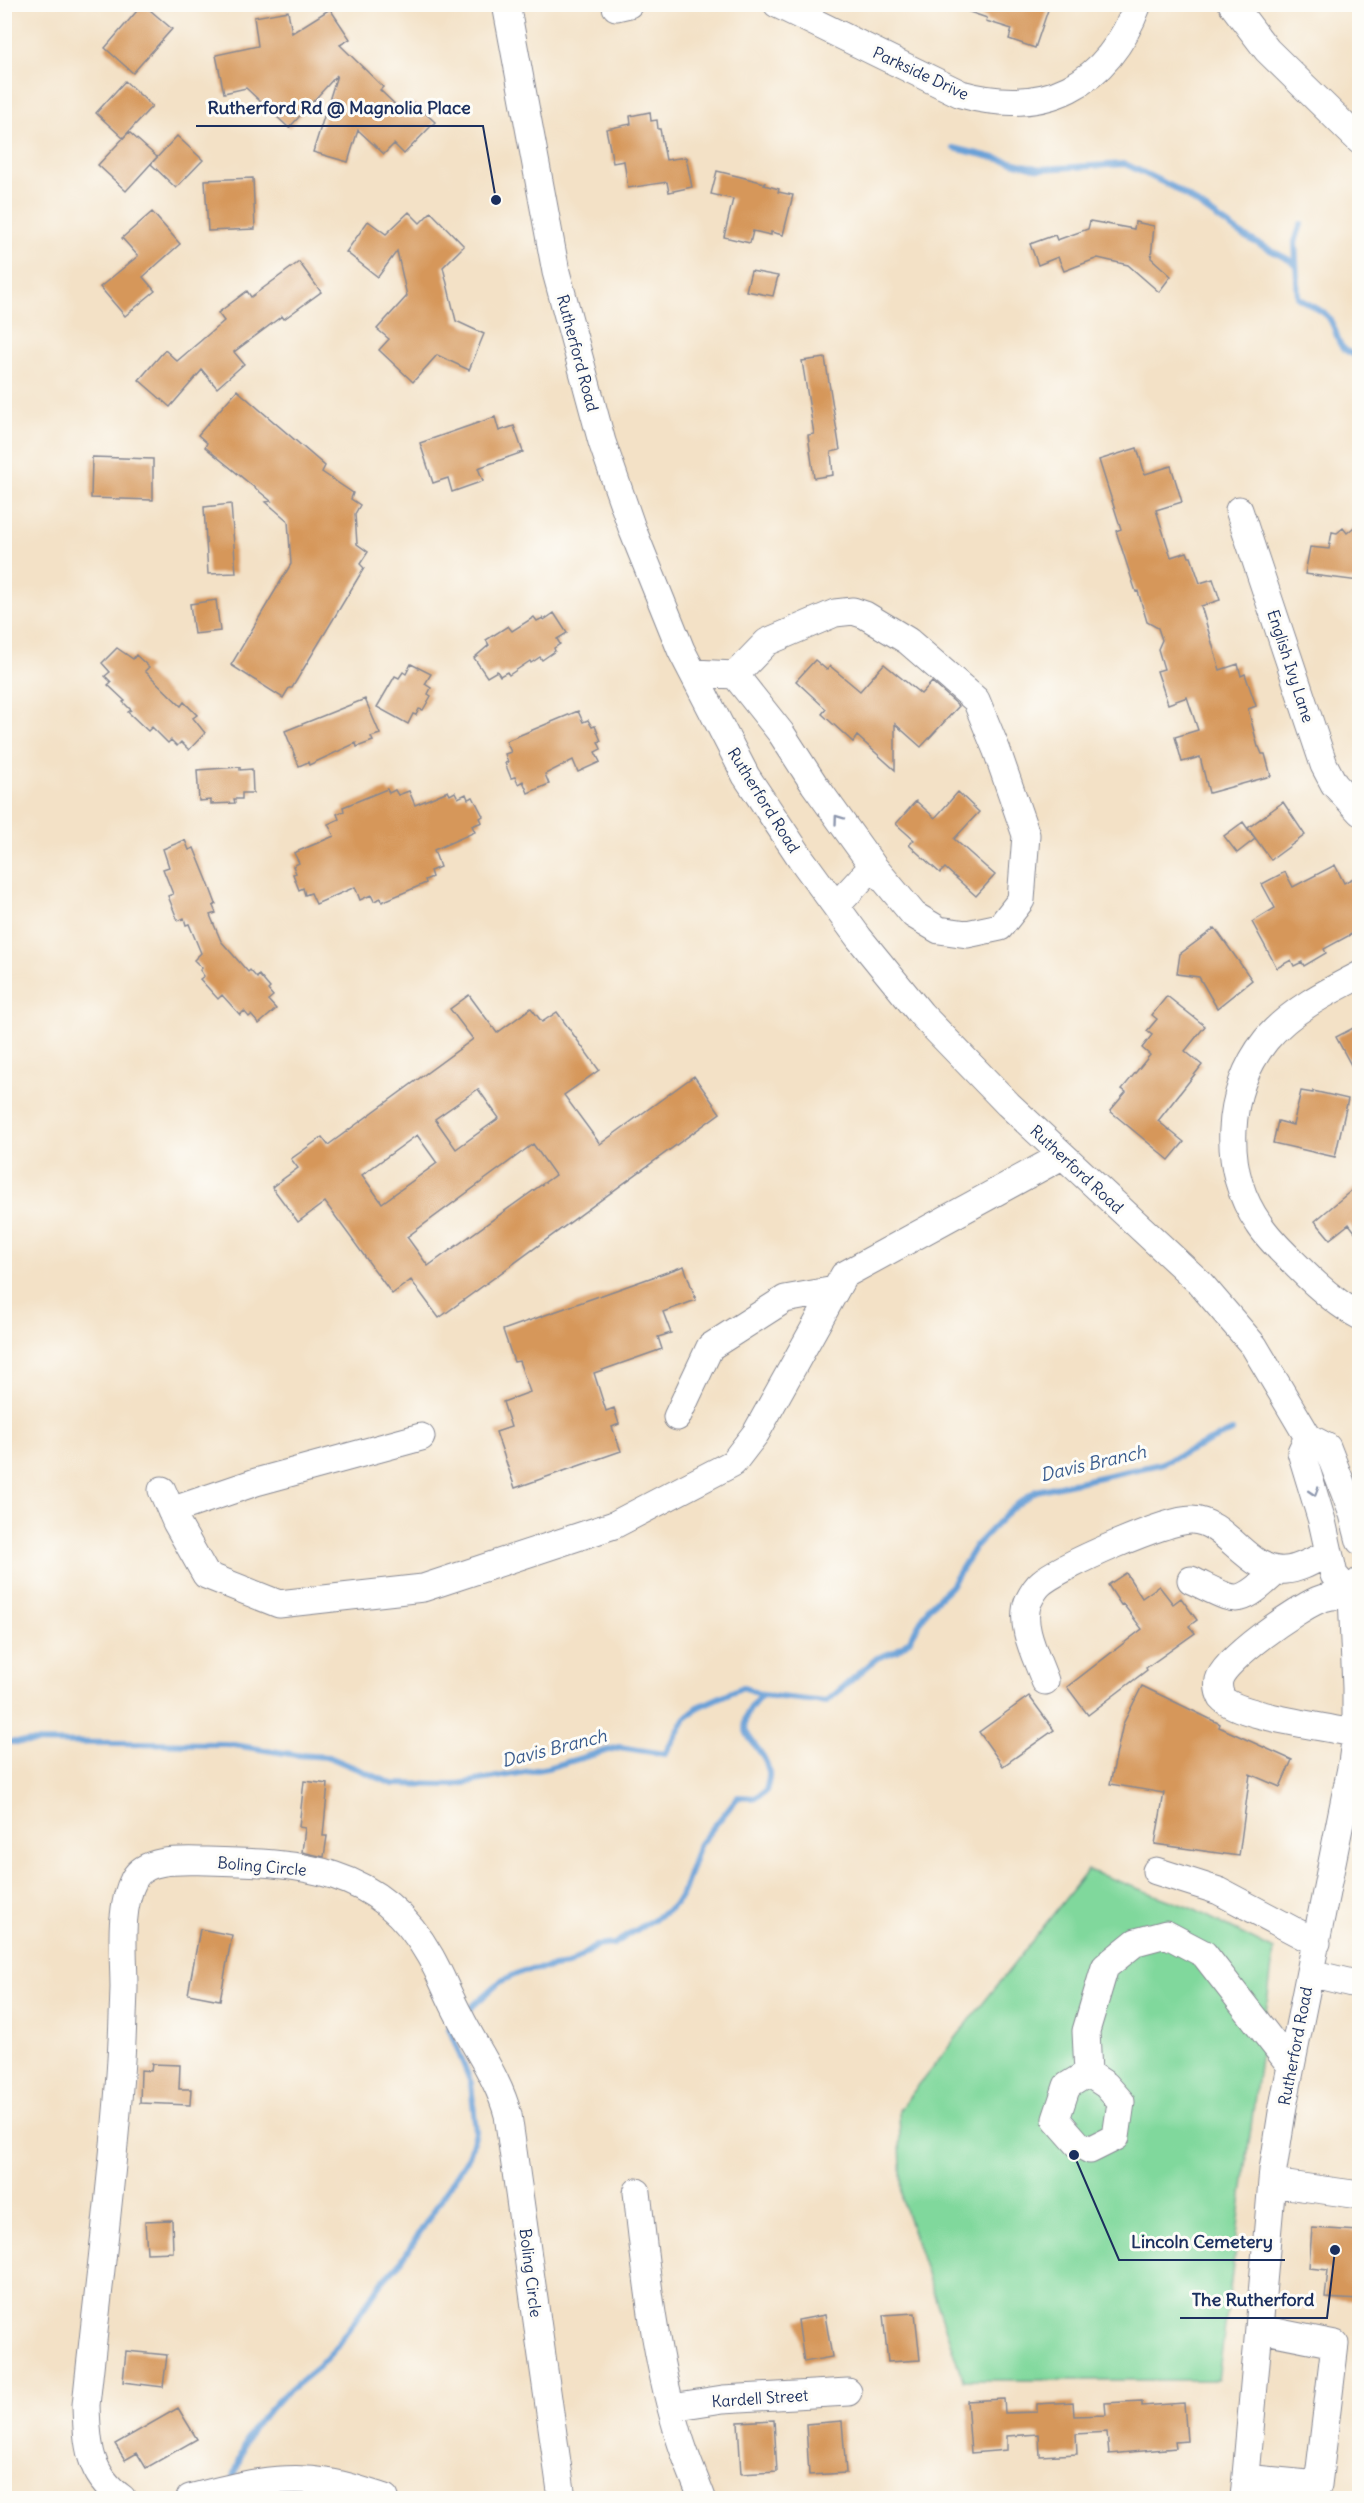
<svg xmlns="http://www.w3.org/2000/svg" width="1364" height="2503" font-family="Delius,sans-serif">
  <style>
    .green { fill: #80d89c; stroke: #4e847d; stroke-width: 1.5 }
    .lines { fill: none; stroke-linecap: round; stroke-linejoin: round }
    .stream { stroke: #69a0d7; stroke-width: 6 }
    .building { fill: #d6975a; fill-rule: evenodd }
    .minor-casing { stroke: #878892; stroke-width: 29 }
    .minor { stroke: #fff; stroke-width: 27 }
    .oneway { stroke: #8d97ae }
    .labels { text-anchor: middle; dominant-baseline: central; stroke-width: 6; stroke-linejoin: round; paint-order: stroke }
    .street-label { font-size: 16px; fill: #1b2f5e; stroke: #fdfcf7 }
    .water-label { font-size: 18px; font-style: italic; fill: #3a5c8e; stroke: #fdfcf7 }
    .leader { fill: none; stroke: #1b2f5e; stroke-width: 2 }
    .callout-dot { fill: #1b2f5e; stroke: #fdfcf7; stroke-width: 2 }
    .callout-label { font-size: 18px; text-anchor: middle; font-weight: bold; fill: #1b2f5e; stroke: #fdfcf7; stroke-width: 6; stroke-linejoin: round; paint-order: stroke }
  </style>
  <rect width="100%" height="100%" fill="#fdfcf7"/>
  <filter id="ink" filterUnits="userSpaceOnUse"><feTurbulence type="fractalNoise" baseFrequency=".0167" numOctaves="2"/><feDisplacementMap in="SourceGraphic" scale="12" xChannelSelector="R" yChannelSelector="G"/><feConvolveMatrix kernelMatrix="1 2 1 2 8 2 1 2 1" color-interpolation-filters="sRGB"/></filter>
  <filter id="wash" filterUnits="userSpaceOnUse"><feTurbulence type="fractalNoise" baseFrequency=".008" numOctaves="4" result="noise"/><feDisplacementMap in="SourceGraphic" scale="24" xChannelSelector="R" yChannelSelector="G"/><feGaussianBlur stdDeviation="1.35" result="paint"/><feColorMatrix in="noise" values="0 0 0 0 0 0 0 0 0 0 0 0 0 0 0 0 0 1.4 0 .05"/><feComposite in="paint" operator="in"/></filter>
  <g filter="url(#wash)">
    <rect width="100%" height="100%" fill="#f3e1c6"/>
    <path class="green" d="M1088 1870 1193 1909 1274 1950 1218 2380H963L902 2200 899 2110Z"/>
    <g class="lines">
      <path class="stream" d="M954 148 1040 169 1125 164 1175 188 1242 235 1295 263
        M1301 224 1295 242 1298 297C1307 305 1324 310 1329 318 1342 338 1332 348 1360 357
        M8 1742 228 1744 297 1755 329 1757 393 1784 453 1785 547 1768 619 1747 665 1754 685 1719 698 1707 743 1687 762 1695 826 1702 877 1658 896 1651 909 1641 929 1607 951 1586 976 1545 1011 1509 1036 1491 1160 1464 1232 1431
        M466 2012 501 1981 523 1971 568 1965 596 1946 614 1944 670 1909 681 1897 699 1845 738 1797 755 1798 766 1791C767 1786 770 1778 769 1772 763 1739 722 1734 762 1695
        M234 2476 247 2439 253 2428 281 2397 318 2367 333 2351 382 2282 402 2260 469 2156 476 2132 471 2083 449 2028 454 2023"/>
    </g>
    <g id="blocks">
      <path class="building" d="M143 4 172 29 133 73 105 48Z
        M956 4H1050L1035 48 1009 39 1012 29 986 21 987 18 955 7Z
        M330 9 350 39 340 45 383 87 380 90 404 113 414 103 435 122 404 154 394 144 384 154 358 130 348 162 313 152 337 75 289 128 246 88 224 93 216 55 258 46 254 17 288 11 292 33Z
        M125 81 152 106 123 138 96 113Z
        M650 112 651 121 657 120 658 129H660L666 160 686 157 692 187 669 192 667 182 628 188 624 161 613 163 606 129 631 124 630 116Z
        M129 132 157 157 126 191 98 165Z
        M177 136 203 160 176 188 151 164Z
        M717 171 765 183 764 185 779 189 778 192 793 195 783 235 771 232V235L753 231 750 243 724 237 733 199 711 194Z
        M253 178 255 229 208 231 205 180Z
        M152 212 180 244 143 277 155 291 125 316 100 287 138 256 122 238Z
        M409 212 420 223 431 212 464 246 443 267 456 321 484 334 469 370 437 355 413 382 379 350 389 339 377 329 407 296 397 251 378 277 346 252 368 221 386 234Z
        M1090 221 1134 229 1135 222 1154 226 1151 258 1171 276 1159 292 1128 265 1098 258 1064 271 1058 257 1038 265 1030 244 1055 235 1057 240 1088 229Z
        M299 262 321 292 284 319 282 316 234 352 244 364 217 388 202 370 170 407 139 380 165 350 177 361 224 321 218 313 247 291 251 297Z
        M751 271 778 276 773 296 746 291Z
        M825 358 840 450 831 452 833 475 814 478 808 435 814 434 802 361Z
        M237 390 325 466 322 472 353 493 351 499 360 505 355 514 357 544 368 552 360 564 364 568 292 688H289L283 698 231 665 291 564 288 521 266 502 271 501 205 447 207 443 198 435Z
        M495 417 499 431 514 426 523 452 478 468 483 481 452 492 448 478 433 483 420 443Z
        M1137 448 1145 474 1171 466 1182 502 1156 510 1171 557 1187 552 1189 557H1191L1200 583 1213 579 1220 600 1201 606 1220 670 1238 664 1241 676 1245 674 1256 706 1248 709 1258 747H1259L1262 754H1265L1271 776 1209 793 1200 757 1182 762 1175 737 1198 730 1187 697 1168 704 1157 671 1164 669 1158 649 1162 640 1158 628 1147 622 1138 591 1136 592 1116 531 1121 529 1099 460Z
        M92 457 153 459V500L91 498Z
        M231 504 236 573 208 574 204 507Z
        M1359 523V581L1305 574 1310 547 1329 549 1332 532 1337 533 1343 528 1347 533Z
        M216 600 220 631 194 634 190 604Z
        M554 613 567 633 557 639 560 644 554 648 555 651 542 660 540 657 531 663 530 661 509 675 507 672 500 676 497 671 487 677 474 658 489 645 486 640 508 626 512 631 534 617 537 621 543 618 544 620Z
        M117 648 133 659 136 655 149 667 145 671 181 706 184 702 197 715 193 718 205 733 189 750 181 742 177 746 171 740 168 743 152 727 148 731 128 712 131 710 123 702 125 701 108 685 111 682 105 676 110 672 102 663Z
        M815 660 827 670 830 666 860 691 884 664 921 694 932 682 959 706 921 747 895 724V770L857 736 853 742 822 714 826 709 796 681Z
        M411 664 431 674 425 684 431 688 428 694 431 696 423 710 419 709 416 715 413 714 408 724 377 707 395 676 399 678 403 672 406 674Z
        M365 699 380 734 371 737 373 741 357 747 356 743 309 765 308 762 299 766 285 731Z
        M578 711 583 722 588 720 592 727 595 726 601 741 598 742 601 749 595 752 600 762 578 772 573 760 545 774 549 784 528 793 523 781 518 784 515 777 511 778 505 763 508 762 505 754 511 752 506 741Z
        M240 767V770L252 769 253 793H242V799H234L235 803 211 804V800L199 801 197 770Z
        M387 789 389 793 395 790 398 795 409 791 415 805 448 791 450 795 455 792 458 798 466 794 468 799 473 797 483 816 480 818 482 822 472 826 475 832 434 850 440 867 430 871 432 877 425 880 426 883 382 902 381 898 374 901 371 895 360 900 355 887 316 904 311 893 305 895 303 888 299 890 293 874 296 873 293 866 299 863 294 853 334 836 328 824 339 819 337 814 344 811 343 807Z
        M958 792 979 812 954 839 995 875 976 896 945 868 940 873 909 845 914 840 896 824 916 801 935 818Z
        M1283 802 1305 835 1271 860 1248 828Z
        M1243 822 1255 839 1237 853 1224 836Z
        M185 840 189 850 194 848 207 880 216 904 213 906 216 913 210 915 221 941 248 972 250 970 257 978 259 975 270 988 268 990 273 996 268 1000 276 1009 259 1024 251 1015 249 1017 244 1011 240 1015 222 995 218 999 200 979 204 976 200 970 202 968 194 960 201 953 189 924 186 925 184 918 178 921 168 896 173 894 163 869 169 867 163 849Z
        M1335 865 1344 883 1359 875V930L1324 949 1326 953 1304 966 1302 962 1294 966 1291 960 1277 968 1252 922 1275 908 1262 884 1285 872 1293 887Z
        M1215 928 1252 980 1217 1008 1199 977 1177 974 1180 954Z
        M469 995 497 1033 531 1008 542 1022 557 1012 599 1070 564 1095 600 1144 694 1076 720 1113 439 1318 411 1280 392 1294 325 1202 298 1222 272 1187 298 1168 291 1159 322 1137 328 1145 473 1039 450 1009ZM478 1089 499 1118 456 1149 435 1119ZM417 1135 437 1163 382 1203 362 1175ZM533 1144 555 1175 428 1266 407 1237Z
        M1167 996 1205 1026 1185 1051 1202 1065 1158 1121 1184 1142 1169 1160 1110 1111 1126 1092 1122 1089 1150 1055 1142 1048 1152 1035 1147 1031 1157 1019 1152 1015Z
        M1359 1025V1080L1336 1037Z
        M1301 1091 1313 1093V1091L1348 1099 1335 1157 1273 1143 1278 1121 1293 1125Z
        M1359 1184V1237L1349 1224 1330 1239 1315 1221Z
        M684 1266 696 1300 663 1312 671 1333 658 1337 662 1349 594 1373 606 1411 614 1408 619 1424 612 1427 621 1451 515 1488 496 1432 511 1427 503 1402 530 1392 519 1361 514 1362 503 1330Z
        M1126 1573 1142 1598 1159 1586 1173 1604 1181 1598 1197 1620 1189 1626 1195 1633 1146 1668 1147 1670 1088 1715 1067 1687 1142 1629 1123 1604 1121 1605 1108 1585Z
        M1142 1686 1220 1724 1219 1727 1292 1760 1280 1787 1250 1774 1239 1856 1155 1844 1164 1793 1110 1784 1123 1724Z
        M1029 1696 1054 1730 1003 1766 979 1732Z
        M304 1781 328 1784 323 1836H327L324 1857 302 1852 305 1828 299 1827Z
        M200 1929 232 1935 220 2000 188 1994Z
        M152 2064 180 2065 179 2089H191L190 2105 140 2103 141 2070 151 2071Z
        M172 2220 173 2252 147 2253 145 2221Z
        M1312 2228 1359 2231V2300L1325 2298 1328 2270 1309 2268Z
        M915 2313 920 2360 888 2362 883 2315Z
        M825 2315 832 2357 804 2362 798 2320Z
        M126 2351 167 2355 163 2387 123 2382Z
        M1004 2399 1005 2413 1037 2412V2404L1073 2402 1074 2416 1106 2415 1105 2403 1142 2401V2406L1184 2403 1187 2441 1175 2442 1176 2448 1109 2454 1107 2432 1076 2434 1077 2454 1040 2456 1039 2434 1007 2436V2450L971 2453 967 2401Z
        M178 2408 197 2439 146 2468 137 2453 125 2460 115 2444Z
        M774 2420 777 2472 741 2474 738 2422Z
        M842 2421 846 2473 809 2475 806 2424Z"/>
    </g>
  </g>
  <g filter="url(#ink)">
    <use href="#blocks" fill-opacity="0" stroke="#878892" stroke-width="1.5"/>
    <g class="lines">
      <g class="minor-casing">
        <path id="minor" d="M506 4 556 272 602 442 633 531 681 650 746 776 802 860 859 938 921 1014 1008 1104 1200 1283 1254 1346 1308 1437 1327 1447 1353 1514 1360 1541
          M777 4 961 94C1044 117 1107 87 1138 4
          M1232 4 1267 50 1360 141
          M616 7 629 4
          M1239 510 1324 765 1334 784 1360 812
          M693 673 735 675 781 733 814 784 873 866
          M735 675 767 642 835 613 853 611 865 615 908 641 976 700 997 751 1026 835 1021 900 1000 927 967 934 939 930 914 915 873 866 836 906
          M1360 975C1327 992 1290 1011 1266 1040 1225 1091 1221 1170 1259 1224 1270 1241 1285 1254 1299 1268 1317 1286 1337 1304 1360 1316
          M677 1417 710 1347 785 1299 835 1290
          M1308 1437 1301 1452 1322 1521 1334 1575 1352 1595
          M162 1490 176 1522 206 1575 279 1604 423 1588 614 1525 733 1463 756 1433 844 1275 1062 1156
          M171 1511 256 1482 421 1437
          M1191 1580C1240 1603 1236 1608 1278 1570
          M1360 1596C1348 1595 1329 1595 1318 1600 1297 1609 1224 1659 1219 1680 1218 1686 1219 1693 1222 1698 1238 1717 1332 1727 1360 1735
          M1045 1681C1037 1658 1019 1626 1028 1602 1031 1596 1036 1587 1041 1583 1061 1566 1167 1519 1192 1520 1227 1521 1248 1574 1286 1570 1300 1569 1316 1559 1329 1553
          M1156 1871 1219 1891 1317 1943
          M1310 1973 1360 1985
          M1088 2073 1106 2085 1121 2102 1116 2137 1090 2150 1078 2144 1056 2119 1067 2086 1088 2073 1086 2031 1105 1967 1136 1942 1166 1934 1204 1954 1291 2066
          M1272 2183 1360 2195
          M637 2192C646 2271 654 2353 677 2429 683 2453 694 2476 702 2498
          M672 2407 723 2399 848 2392
          M1246 2478 1318 2485 1335 2344 1260 2329
          M122 2498C88 2474 87 2443 86 2405 97 2299 111 2193 119 2087 122 2054 123 2021 124 1988 124 1954 118 1910 134 1879 146 1857 186 1861 207 1861 299 1863 380 1866 430 1956 441 1975 449 1997 460 2017 476 2049 499 2080 508 2115L562 2498
          M190 2498C234 2486 281 2474 327 2482 347 2485 366 2492 385 2498
          M1244 2498 1273 2170 1283 2106 1352 1763 1356 1734V1688L1352 1595 1360 1581"/>
      </g>
      <use href="#minor" class="minor"/>
    </g>
    <defs><path id="oneway-chevron" d="M-2-3.5L2.5 0L-2 3.5" fill="none" stroke-width="1.6" stroke-linecap="round" stroke-linejoin="round" transform="scale(1.5)"/></defs>
    <g class="oneway">
      <use href="#oneway-chevron" transform="translate(838 819) rotate(-126)"/>
      <use href="#oneway-chevron" transform="translate(1314 1492) rotate(73)"/>
    </g>
  </g>
  <g class="labels">
    <g class="street-label">
      <text transform="translate(921 73) rotate(25)">Parkside Drive</text>
      <text transform="translate(578 353) rotate(75)">Rutherford Road</text>
      <text transform="translate(1291 666) rotate(72)">English Ivy Lane</text>
      <text transform="translate(764 800) rotate(58)">Rutherford Road</text>
      <text transform="translate(1077 1169) rotate(43)">Rutherford Road</text>
      <text transform="translate(262 1866) rotate(5)">Boling Circle</text>
      <text transform="translate(1295 2046) rotate(-79)">Rutherford Road</text>
      <text transform="translate(531 2273) rotate(83)">Boling Circle</text>
      <text transform="translate(760 2398) rotate(-4)">Kardell Street</text>
    </g>
    <g class="water-label">
      <text transform="translate(1093 1463) rotate(-13)">Davis Branch</text>
      <text transform="translate(554 1748) rotate(-14)">Davis Branch</text>
    </g>
  </g>
  <path class="leader" d="M496 200L483 126H196M1074 2155L1119 2260H1285M1335 2250L1327 2318H1180"/>
  <g class="callout-dot">
    <circle cx="496" cy="200" r="6"/>
    <circle cx="1074" cy="2155" r="6"/>
    <circle cx="1335" cy="2250" r="6"/>
  </g>
  <g class="callout-label">
    <text x="339" y="114">Rutherford Rd @ Magnolia Place</text>
    <text x="1202" y="2248">Lincoln Cemetery</text>
    <text x="1253" y="2306">The Rutherford</text>
  </g>
  <rect width="1364" height="2503" fill="none" stroke="#fdfcf7" stroke-width="24"/>
</svg>
